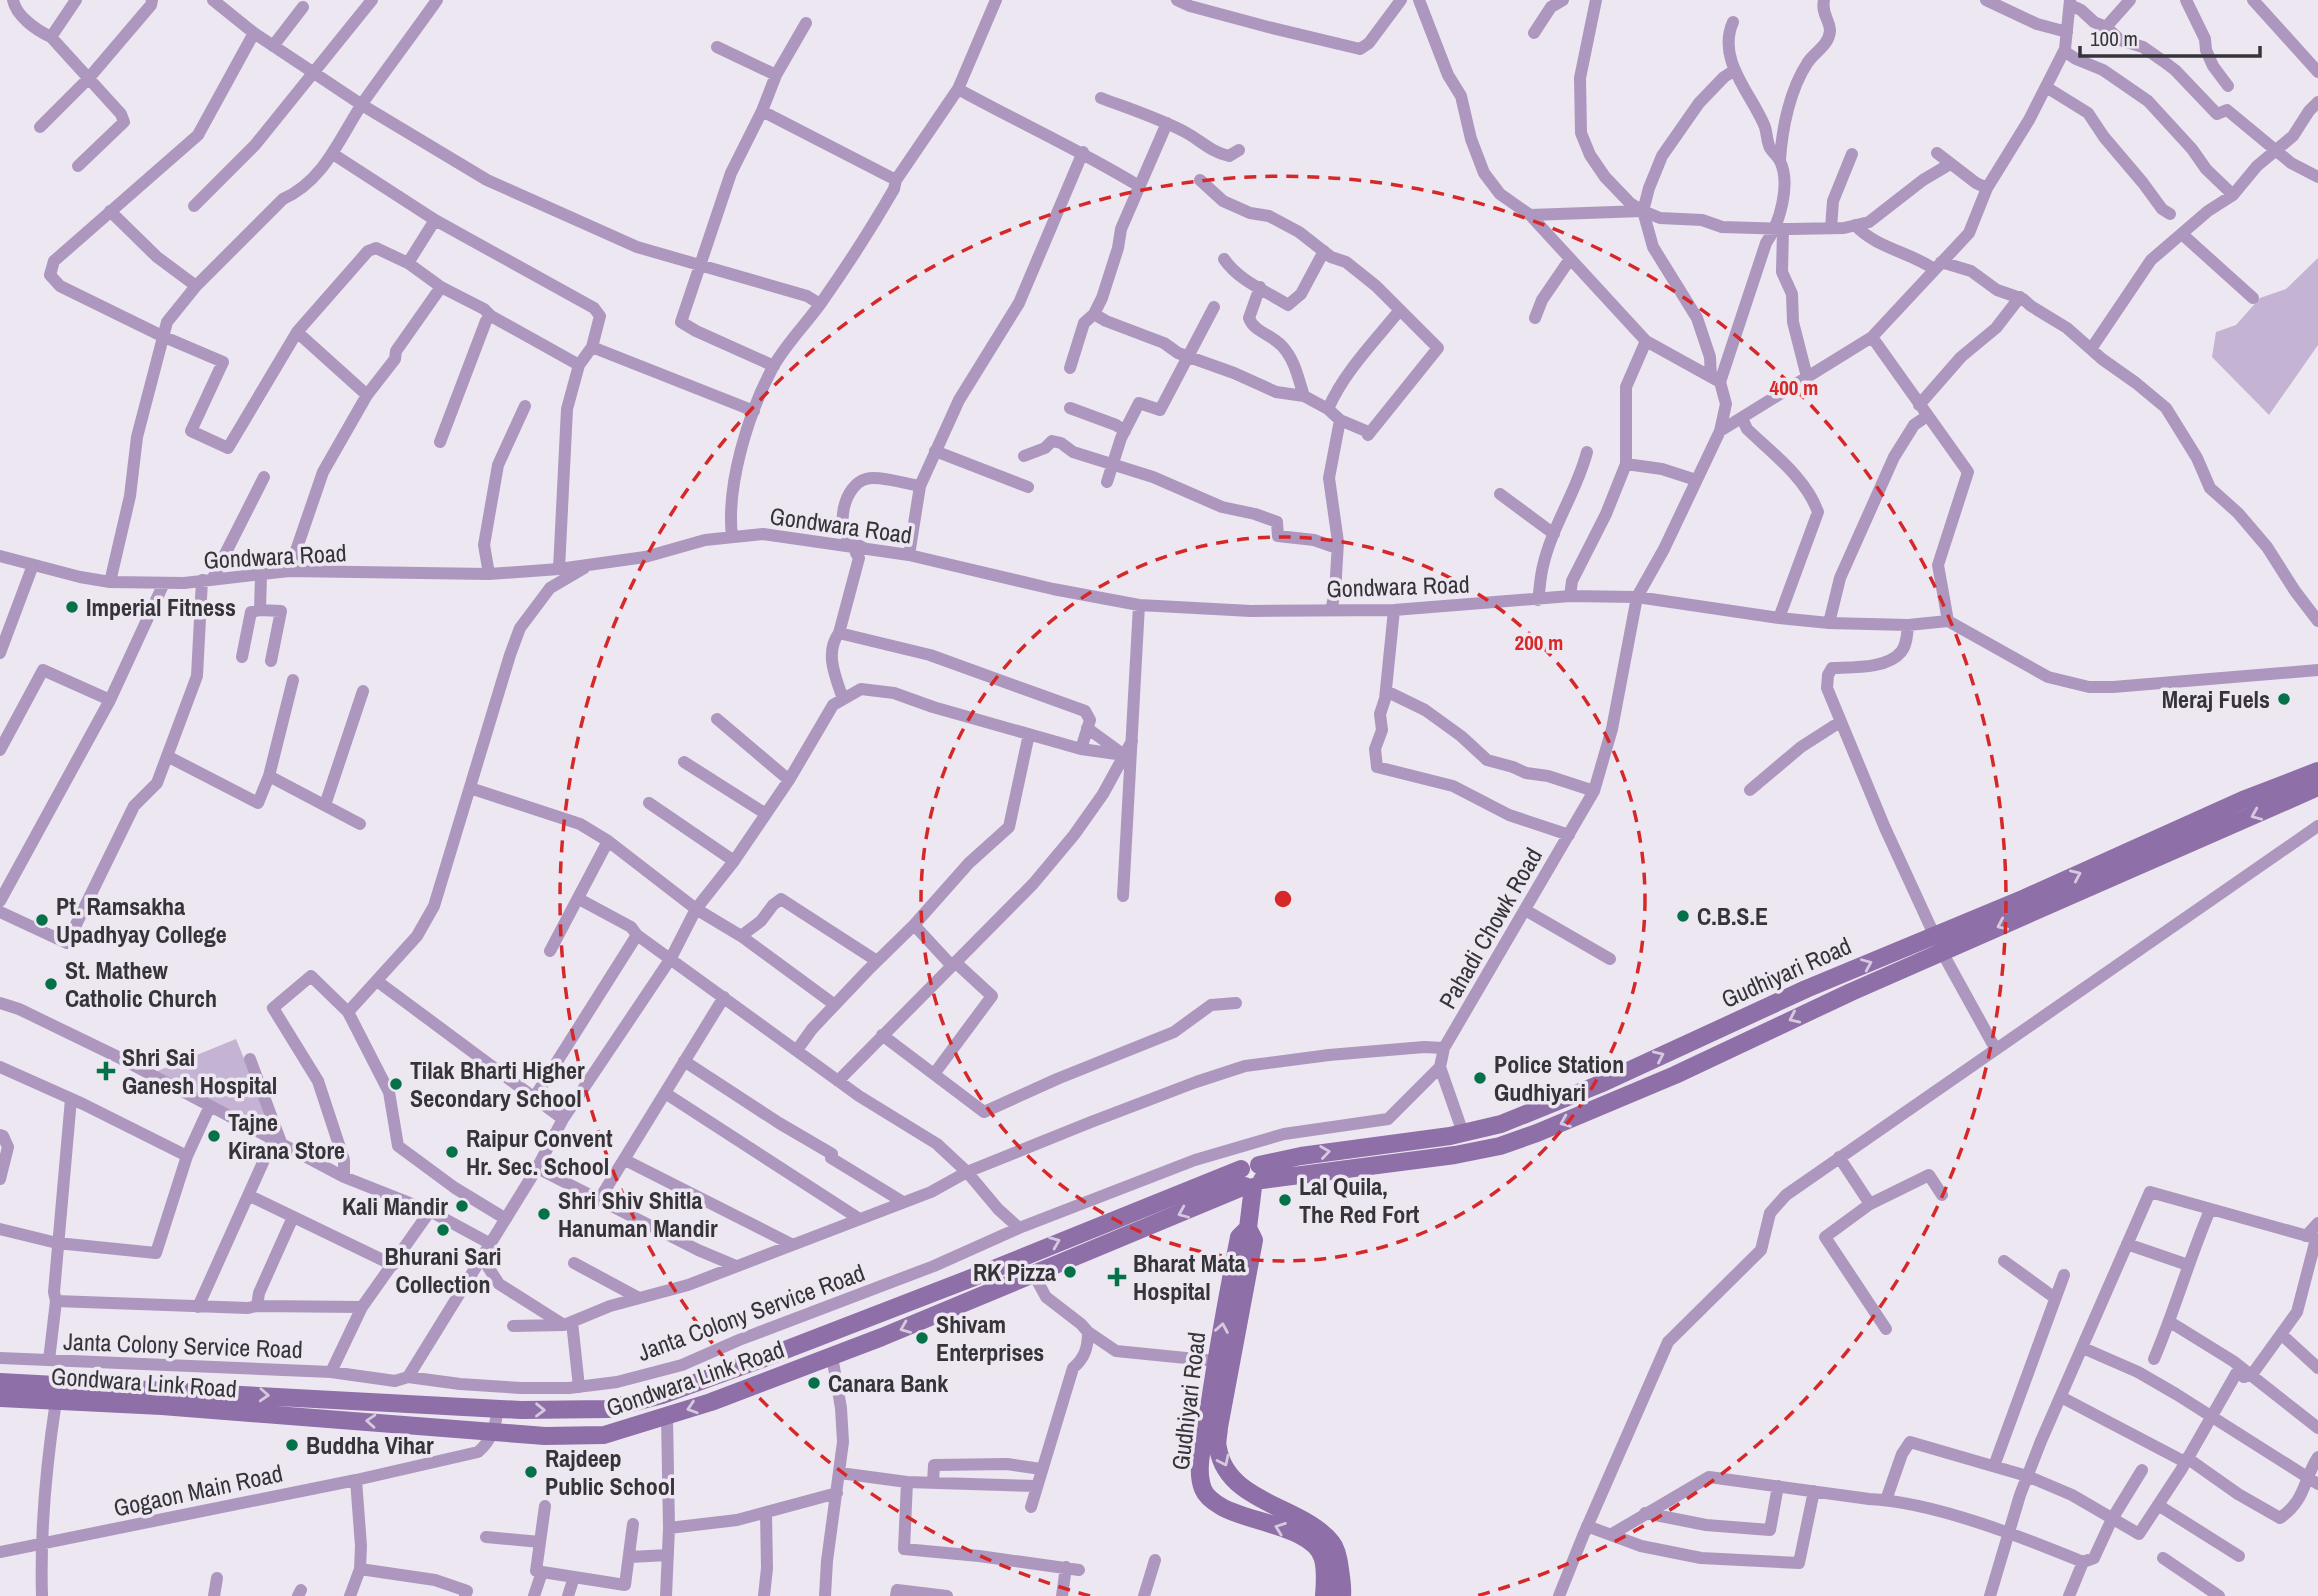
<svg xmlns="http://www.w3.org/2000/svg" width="2318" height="1596" font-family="'Archivo Narrow',sans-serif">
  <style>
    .green { fill: #c5b3d3 }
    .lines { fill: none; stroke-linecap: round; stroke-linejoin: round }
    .street { stroke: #ad97be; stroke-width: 12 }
    .secondary { stroke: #8f6fa7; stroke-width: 18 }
    .oneway { stroke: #d5c9de }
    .ring { fill: none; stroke: #d62828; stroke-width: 3.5; stroke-dasharray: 12 9 }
    .poi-dot { fill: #057149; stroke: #ece7f1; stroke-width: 2.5 }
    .labels { text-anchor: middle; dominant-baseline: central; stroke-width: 7; stroke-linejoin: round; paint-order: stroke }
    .street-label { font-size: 24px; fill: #363438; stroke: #ece7f1 }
    .poi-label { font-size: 24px; font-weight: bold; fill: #363438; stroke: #ece7f1; text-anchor: start }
    .centre { fill: #d62828; stroke: #ece7f1; stroke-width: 3.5 }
    .ring-label { font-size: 21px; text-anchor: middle; font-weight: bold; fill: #d62828; stroke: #ece7f1; stroke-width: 7; stroke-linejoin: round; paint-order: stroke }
  </style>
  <rect width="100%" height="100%" fill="#ece7f1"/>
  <path class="green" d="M2318 258V345L2269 415 2212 357 2216 332 2236 325 2260 298 2286 289Z
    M236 1039 276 1137 155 1072Z"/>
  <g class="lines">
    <path class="street" d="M13 0C16 16 36 30 51 37L121 114 124 122 78 166
      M213 0 254 33 362 105 487 180 637 247 807 296 820 304
      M1177 0 1190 6 1268 27 1360 49 1369 43 1401 0
      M1419 0 1448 75 1461 96 1471 139 1484 173 1500 194 1530 215 1646 341 1720 382 1726 404 1720 431
      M1596 0 1580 78 1581 133 1590 155 1605 177 1630 203 1643 211 1660 218 1702 220 1722 227 1790 229 1844 228 1869 222 1923 180 1950 164
      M1986 0 2037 24 2067 32
      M2186 0 2205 39 2206 50 2213 66 2228 86
      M2253 0 2318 72
      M2070 5 2081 10 2094 22 2106 27 2120 40 2143 47 2163 61 2175 70 2217 114 2227 110 2291 163 2318 177
      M2106 27 2130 0
      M254 33 198 135 54 261 50 275 60 286 162 336 223 362 191 431 228 448 297 332 368 251 376 248 408 263 441 287 484 309 491 316 579 365
      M1534 33 1551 7 1563 0
      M51 37 76 0
      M273 46 303 7
      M717 47 776 75
      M2064 51 2076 59 2103 70 2148 101 2192 149 2206 169 2233 195
      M2046 87 2088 113 2104 137 2143 183 2162 209 2170 214
      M958 89C1018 122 1080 150 1139 186
      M1101 98C1130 109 1158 118 1185 132 1200 140 1211 152 1229 156L1239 150
      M762 111 896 180
      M40 127 88 79 151 5 152 0
      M1937 153 1976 183 1987 188
      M333 154 435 220 594 308 600 316 592 347 579 365 567 409 559 569
      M1780 160C1782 128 1790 89 1808 62 1815 52 1829 45 1830 31 1830 20 1821 14 1824 0
      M194 206 255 145 372 0
      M110 211 157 257 196 286
      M1530 215 1642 211
      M1855 225C1876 248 1910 252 1934 269
      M1831 228 1833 201 1852 154
      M1783 229 1782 272 1792 294 1793 322 1807 377
      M2183 235 2253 298
      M1224 259C1239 281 1266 291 1288 305L1301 294 1324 251
      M1941 262 1971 271 1997 290 2023 299 2031 306 2067 328 2102 359 2136 383 2166 408 2197 458 2210 488 2238 513 2267 547 2295 591 2318 621
      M408 263 435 220
      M1260 287 1249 318C1254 332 1271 334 1282 346 1295 360 1298 378 1304 396
      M1094 314 1106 321 1164 343 1178 353 1234 373 1276 392 1304 396 1328 409 1340 420 1366 431 1368 435 1438 348 1376 286 1346 262 1331 257 1299 232 1269 216 1250 213 1223 201 1200 180
      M1535 318 1542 300 1570 259
      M297 332 367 395
      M1872 337 1968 472 1938 565 1948 621
      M592 347 754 411
      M2091 349 2151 260 2208 211 2233 195 2257 166 2293 136 2309 111 2318 102
      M774 366 696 331 681 322 731 173 762 111 776 75 806 23
      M1070 368 1084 323 1094 314 1102 298 1118 248 1121 229 1167 123
      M1711 377 1710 357 1697 318 1653 247 1643 211 1649 188 1662 156 1699 103 1724 77 1735 70
      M1720 382 1766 243C1780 223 1791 184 1780 161 1778 156 1773 153 1770 148 1767 142 1767 134 1765 127 1752 94 1716 60 1733 22
      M1919 405 1961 357 1996 328 2020 297
      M1070 408 1116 425 1125 431
      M1328 409C1344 372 1374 342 1399 311
      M1742 418 1747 429C1772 453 1806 478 1818 512L1779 618
      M440 442 486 321 491 316
      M935 451 1028 487
      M1024 456 1045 448 1052 441 1061 443 1073 452 1153 477 1222 507 1255 514 1277 522 1278 536 1314 540 1337 548
      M1626 464V387L1646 341
      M1107 482 1121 438 1139 403 1160 410 1214 307
      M1500 494 1554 534
      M732 537C726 485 748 414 773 367 786 344 806 324 821 303 847 266 871 229 894 189L896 180 958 89 996 0
      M909 555 920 486 959 400 1019 303 1083 152
      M0 556 80 577 110 582 184 583 289 571 489 574 559 569 645 557 705 540 763 534 909 555 1053 589 1139 605 1251 611 1394 610 1570 596 1637 597 1779 618 1829 623 1908 625 1948 621 2048 677 2089 687H2113L2318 670
      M289 571 323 472 367 395 395 359 396 351 441 287
      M261 574 260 610 281 611 271 661
      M489 574 484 545 498 465 525 406
      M213 578 264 477
      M110 582 130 496 137 437 167 322 196 286 283 199C325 180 339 138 364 101 388 67 413 34 437 0
      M1570 596 1572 581 1606 514 1626 464 1662 469 1696 480
      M1538 600C1540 589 1540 577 1543 566 1552 526 1577 491 1587 452
      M1331 610 1335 593 1338 542 1329 478 1340 420
      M1394 610 1385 699 1380 714 1382 730 1375 749 1377 767 1453 786 1509 815 1569 835
      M1829 623 1840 578 1894 457 1914 425 1927 416
      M1908 625C1907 634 1907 645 1901 652 1887 669 1853 667 1832 668L1828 675 1827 688 1885 828 1942 952 1995 1048
      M839 633 930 655 1085 711 1090 720 1081 749
      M0 653 33 565
      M242 657 251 612 260 610
      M1386 691 1425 710 1461 736 1487 760 1513 767 1526 773 1548 776 1594 791
      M843 699C836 678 824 653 839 633L859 558 856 553 862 547C858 545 855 544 852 542 834 528 844 485 866 479 878 475 907 484 920 486
      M717 719 789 780
      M0 750 43 670 110 700
      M167 756 258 803 269 776 293 680
      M684 762 766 814
      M269 776 360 824
      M1750 790 1801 747 1840 722
      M649 803 734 861
      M325 805 363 691
      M1123 896 1139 605
      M579 899 631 927 637 935 859 1096 937 1144 967 1172 998 1209 1019 1228
      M0 901 110 700 164 583
      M1525 910 1610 959
      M0 912 67 943 134 806 157 783 197 676 202 580
      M914 925 952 966
      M741 936 761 921 773 905 781 899 877 961
      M550 951 608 841
      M377 981 563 1119
      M0 1003 19 1009 116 1056 344 1177 430 1211 489 1243
      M835 1005 741 936 696 909 734 861 789 780 833 705 861 689 894 693 933 707 1081 749 1124 755 1087 728
      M348 1012 417 936 434 906 510 655 520 628 550 588 584 568
      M882 1035 984 1112 1057 1079 1174 1032 1211 1005 1236 1003
      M797 1050 812 1029 868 970 914 925 969 863 1009 827 1029 734
      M250 1059 282 1145
      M684 1061 779 1123 832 1154 831 1158 903 1202
      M0 1067 83 1104 187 1156
      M1440 1067 1463 1133
      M934 1074 992 996 955 962
      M838 1081 1033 884 1074 835 1103 794 1132 741
      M665 1093 858 1218
      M534 1098 637 935
      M0 1135 3 1136 8 1147 0 1179
      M1839 1157 1870 1204 1825 1237 1886 1329
      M625 1160 791 1244
      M537 1168 698 1250 736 1266
      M344 1177V1160L318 1081 273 1008 311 976 348 1012 389 1092 398 1146 455 1188 506 1219
      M250 1196 393 1265
      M599 1200 724 997
      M1870 1204 1929 1175 1942 1195
      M0 1229 57 1243 156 1253 187 1156 209 1108
      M2306 1236 2318 1223
      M2127 1244 2188 1265
      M481 1256 499 1284 564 1325
      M2004 1261 2055 1298
      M574 1263 639 1298
      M1034 1275 1046 1297 1081 1324 1088 1332 1116 1351 1216 1361
      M56 1301 248 1308 257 1306 362 1307
      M257 1306 259 1293 293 1217
      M198 1307 273 1140
      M572 1322 579 1387
      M2170 1322 2233 1361 2318 1428
      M513 1326 564 1325 610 1306 688 1285 931 1192 967 1172 1091 1122 1196 1082 1245 1066 1329 1055 1424 1047 1444 1048
      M2281 1334 2318 1368
      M2083 1348 2138 1372 2176 1394 2318 1484
      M0 1358 331 1372 395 1381 408 1377 460 1384 521 1388H569L617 1382 682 1365 739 1340 934 1266 1019 1228 1195 1160 1284 1134 1388 1119 1440 1067 1444 1048 1594 791 1612 729 1637 597 1664 549 1720 431 1872 337 1969 233 1987 188 2029 120 2065 49 2070 0
      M2154 1359C2175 1310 2189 1259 2210 1210
      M49 1360 56 1301 54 1292 71 1099
      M331 1372 362 1307 430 1211
      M408 1377 537 1168 563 1119 671 958 696 909 608 841 580 824 470 788
      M2061 1397 2185 1462
      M2187 1458 2238 1494 2280 1518C2306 1500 2303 1480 2318 1457
      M1994 1466 2064 1275
      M840 1473 907 1482 1036 1486
      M907 1482 904 1549 979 1556 1079 1570
      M933 1483 934 1465 1007 1464 1041 1469
      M1886 1500 1902 1454 1910 1442 2027 1476 2072 1495 2139 1534 2181 1470 2237 1372 2244 1377 2253 1373 2297 1312 2316 1239
      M2158 1505 2239 1556
      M545 1506 536 1571 625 1585 633 1524
      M1031 1507 1073 1368C1085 1358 1088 1347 1088 1332
      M1645 1513 1706 1525 1770 1530 1778 1486
      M1587 1526 1641 1546 1701 1558 1799 1563 1814 1491
      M669 1528 737 1520 837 1493
      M1612 1534 1709 1477 1869 1499C1934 1502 2022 1537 2083 1562L2094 1558 2112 1519 2142 1470
      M486 1537 540 1542
      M0 1552 356 1480 478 1452C493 1439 495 1427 498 1409
      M630 1557 668 1555
      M2163 1558 2219 1596
      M360 1569 435 1580 467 1591 465 1596
      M42 1596C40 1530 46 1466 56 1401
      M214 1596 217 1578
      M298 1596 301 1590
      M350 1596 360 1569 361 1546 356 1480
      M534 1596 542 1572
      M568 1596 574 1577
      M666 1596 669 1528 667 1417
      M764 1596 767 1568 766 1513
      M825 1596 827 1561 843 1442 841 1408 832 1356
      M896 1596 897 1590 947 1596
      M1062 1596 1066 1567
      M1144 1596 1155 1560
      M1559 1596 1583 1536 1668 1342 1761 1250 1770 1213 1786 1195 2318 826
      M1990 1596 2020 1495 2041 1441 2150 1192 2318 1239
      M2069 1596 2083 1562"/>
    <path class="secondary" d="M1259 1165 1301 1156 1450 1136 1501 1124 1600 1084 1806 989 2025 898 2243 800 2318 771
      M1262 1180 1455 1155 1500 1146 1537 1133 1675 1075 1851 992 2318 787
      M1253 1187 1248 1228 1254 1240 1219 1427C1219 1433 1216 1442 1218 1448 1227 1504 1304 1506 1332 1543 1337 1549 1339 1561 1340 1569 1341 1578 1343 1587 1342 1596
      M1248 1228 1239 1237C1227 1298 1216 1359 1207 1421 1204 1441 1195 1469 1203 1489 1206 1497 1215 1503 1222 1507 1247 1522 1315 1527 1323 1559 1326 1571 1325 1584 1324 1596
      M0 1382 521 1410 608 1409 662 1395 759 1360 974 1277 1241 1169
      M0 1398 162 1406 545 1436 604 1435 711 1402 882 1337 1245 1186"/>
  </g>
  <defs><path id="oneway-chevron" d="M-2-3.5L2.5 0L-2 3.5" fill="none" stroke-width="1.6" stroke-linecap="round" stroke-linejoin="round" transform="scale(1.75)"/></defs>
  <g class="oneway">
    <use href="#oneway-chevron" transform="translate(2256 815) rotate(157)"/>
    <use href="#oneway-chevron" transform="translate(2076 875) rotate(-24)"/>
    <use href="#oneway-chevron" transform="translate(2002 925) rotate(156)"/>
    <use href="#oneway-chevron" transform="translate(1867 964) rotate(-23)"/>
    <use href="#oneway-chevron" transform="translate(1794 1018) rotate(155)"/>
    <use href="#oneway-chevron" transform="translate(1659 1056) rotate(-25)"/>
    <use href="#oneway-chevron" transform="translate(1565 1122) rotate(158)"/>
    <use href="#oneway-chevron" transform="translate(1325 1152) rotate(-8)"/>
    <use href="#oneway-chevron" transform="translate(1183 1213) rotate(157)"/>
    <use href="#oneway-chevron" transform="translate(1055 1242) rotate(-22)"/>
    <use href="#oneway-chevron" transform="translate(905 1328) rotate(158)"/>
    <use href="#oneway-chevron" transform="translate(1222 1328) rotate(-80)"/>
    <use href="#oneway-chevron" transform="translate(264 1395) rotate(3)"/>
    <use href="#oneway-chevron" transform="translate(692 1408) rotate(162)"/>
    <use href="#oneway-chevron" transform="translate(540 1410) rotate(1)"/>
    <use href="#oneway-chevron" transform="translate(371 1421) rotate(-176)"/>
    <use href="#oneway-chevron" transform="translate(1224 1461) rotate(64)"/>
    <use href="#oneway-chevron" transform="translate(1280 1528) rotate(-160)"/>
  </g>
  <g class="ring">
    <circle cx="1283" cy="899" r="362"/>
    <path d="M1090 1596A723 723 0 1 1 1476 1596"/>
  </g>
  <g class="poi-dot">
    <circle cx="72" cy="607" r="7"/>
    <circle cx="2284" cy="699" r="7"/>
    <circle cx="1683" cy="916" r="7"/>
    <circle cx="42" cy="920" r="7"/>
    <circle cx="51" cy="984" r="7"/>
    <path d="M102.5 1060.5h7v7h7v7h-7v7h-7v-7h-7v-7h7z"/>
    <circle cx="1480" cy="1078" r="7"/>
    <circle cx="396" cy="1084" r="7"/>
    <circle cx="214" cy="1136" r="7"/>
    <circle cx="452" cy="1152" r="7"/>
    <circle cx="1285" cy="1200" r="7"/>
    <circle cx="462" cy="1206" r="7"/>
    <circle cx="544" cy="1214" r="7"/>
    <circle cx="443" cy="1230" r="7"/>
    <circle cx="1070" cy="1272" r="7"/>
    <path d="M1113.5 1266.5h7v7h7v7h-7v7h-7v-7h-7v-7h7z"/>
    <circle cx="922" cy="1338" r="7"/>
    <circle cx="814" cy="1383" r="7"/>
    <circle cx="292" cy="1445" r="7"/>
    <circle cx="531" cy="1472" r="7"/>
  </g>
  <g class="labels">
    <g class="street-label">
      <text transform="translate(841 525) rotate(8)">Gondwara Road</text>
      <text transform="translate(275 556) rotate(-3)">Gondwara Road</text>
      <text transform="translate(1398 586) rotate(-2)">Gondwara Road</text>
      <text transform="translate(1490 928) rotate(-60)">Pahadi Chowk Road</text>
      <text transform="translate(1786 972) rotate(-24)">Gudhiyari Road</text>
      <text transform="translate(751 1312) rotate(-20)">Janta Colony Service Road</text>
      <text transform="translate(183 1345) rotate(2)">Janta Colony Service Road</text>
      <text transform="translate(695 1378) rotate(-19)">Gondwara Link Road</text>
      <text transform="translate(144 1382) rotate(4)">Gondwara Link Road</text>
      <text transform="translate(1188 1401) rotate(-83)">Gudhiyari Road</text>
      <text transform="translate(198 1490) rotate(-12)">Gogaon Main Road</text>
    </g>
    <g class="poi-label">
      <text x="86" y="607">Imperial Fitness</text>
      <text x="2270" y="699" text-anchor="end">Meraj Fuels</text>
      <text x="56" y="906">Pt. Ramsakha<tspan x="56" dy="28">Upadhyay College</tspan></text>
      <text x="1697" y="916">C.B.S.E</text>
      <text x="65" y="970">St. Mathew<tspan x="65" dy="28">Catholic Church</tspan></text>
      <text x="122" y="1057">Shri Sai<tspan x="122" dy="28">Ganesh Hospital</tspan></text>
      <text x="1494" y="1064">Police Station<tspan x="1494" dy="28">Gudhiyari</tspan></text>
      <text x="410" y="1070">Tilak Bharti Higher<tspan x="410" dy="28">Secondary School</tspan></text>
      <text x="228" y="1122">Tajne<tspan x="228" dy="28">Kirana Store</tspan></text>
      <text x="466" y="1138">Raipur Convent<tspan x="466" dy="28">Hr. Sec. School</tspan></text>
      <text x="1299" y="1186">Lal Quila,<tspan x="1299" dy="28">The Red Fort</tspan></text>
      <text x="558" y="1200">Shri Shiv Shitla<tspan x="558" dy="28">Hanuman Mandir</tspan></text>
      <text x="448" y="1206" text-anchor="end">Kali Mandir</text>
      <text x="443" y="1256" text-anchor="middle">Bhurani Sari<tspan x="443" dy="28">Collection</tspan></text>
      <text x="1133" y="1263">Bharat Mata<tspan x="1133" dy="28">Hospital</tspan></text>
      <text x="1056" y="1272" text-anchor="end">RK Pizza</text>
      <text x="936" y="1324">Shivam<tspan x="936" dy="28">Enterprises</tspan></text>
      <text x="828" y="1383">Canara Bank</text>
      <text x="306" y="1445">Buddha Vihar</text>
      <text x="545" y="1458">Rajdeep<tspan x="545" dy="28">Public School</tspan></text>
    </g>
  </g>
  <circle cx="1283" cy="899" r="10" class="centre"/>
  <g class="ring-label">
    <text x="1794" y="395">400 m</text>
    <text x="1539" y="650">200 m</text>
  </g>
  <path d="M2080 46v10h180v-10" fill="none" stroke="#363438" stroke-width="3.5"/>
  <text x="2090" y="46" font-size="21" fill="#363438" stroke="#ece7f1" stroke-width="5" paint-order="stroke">100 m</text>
</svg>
